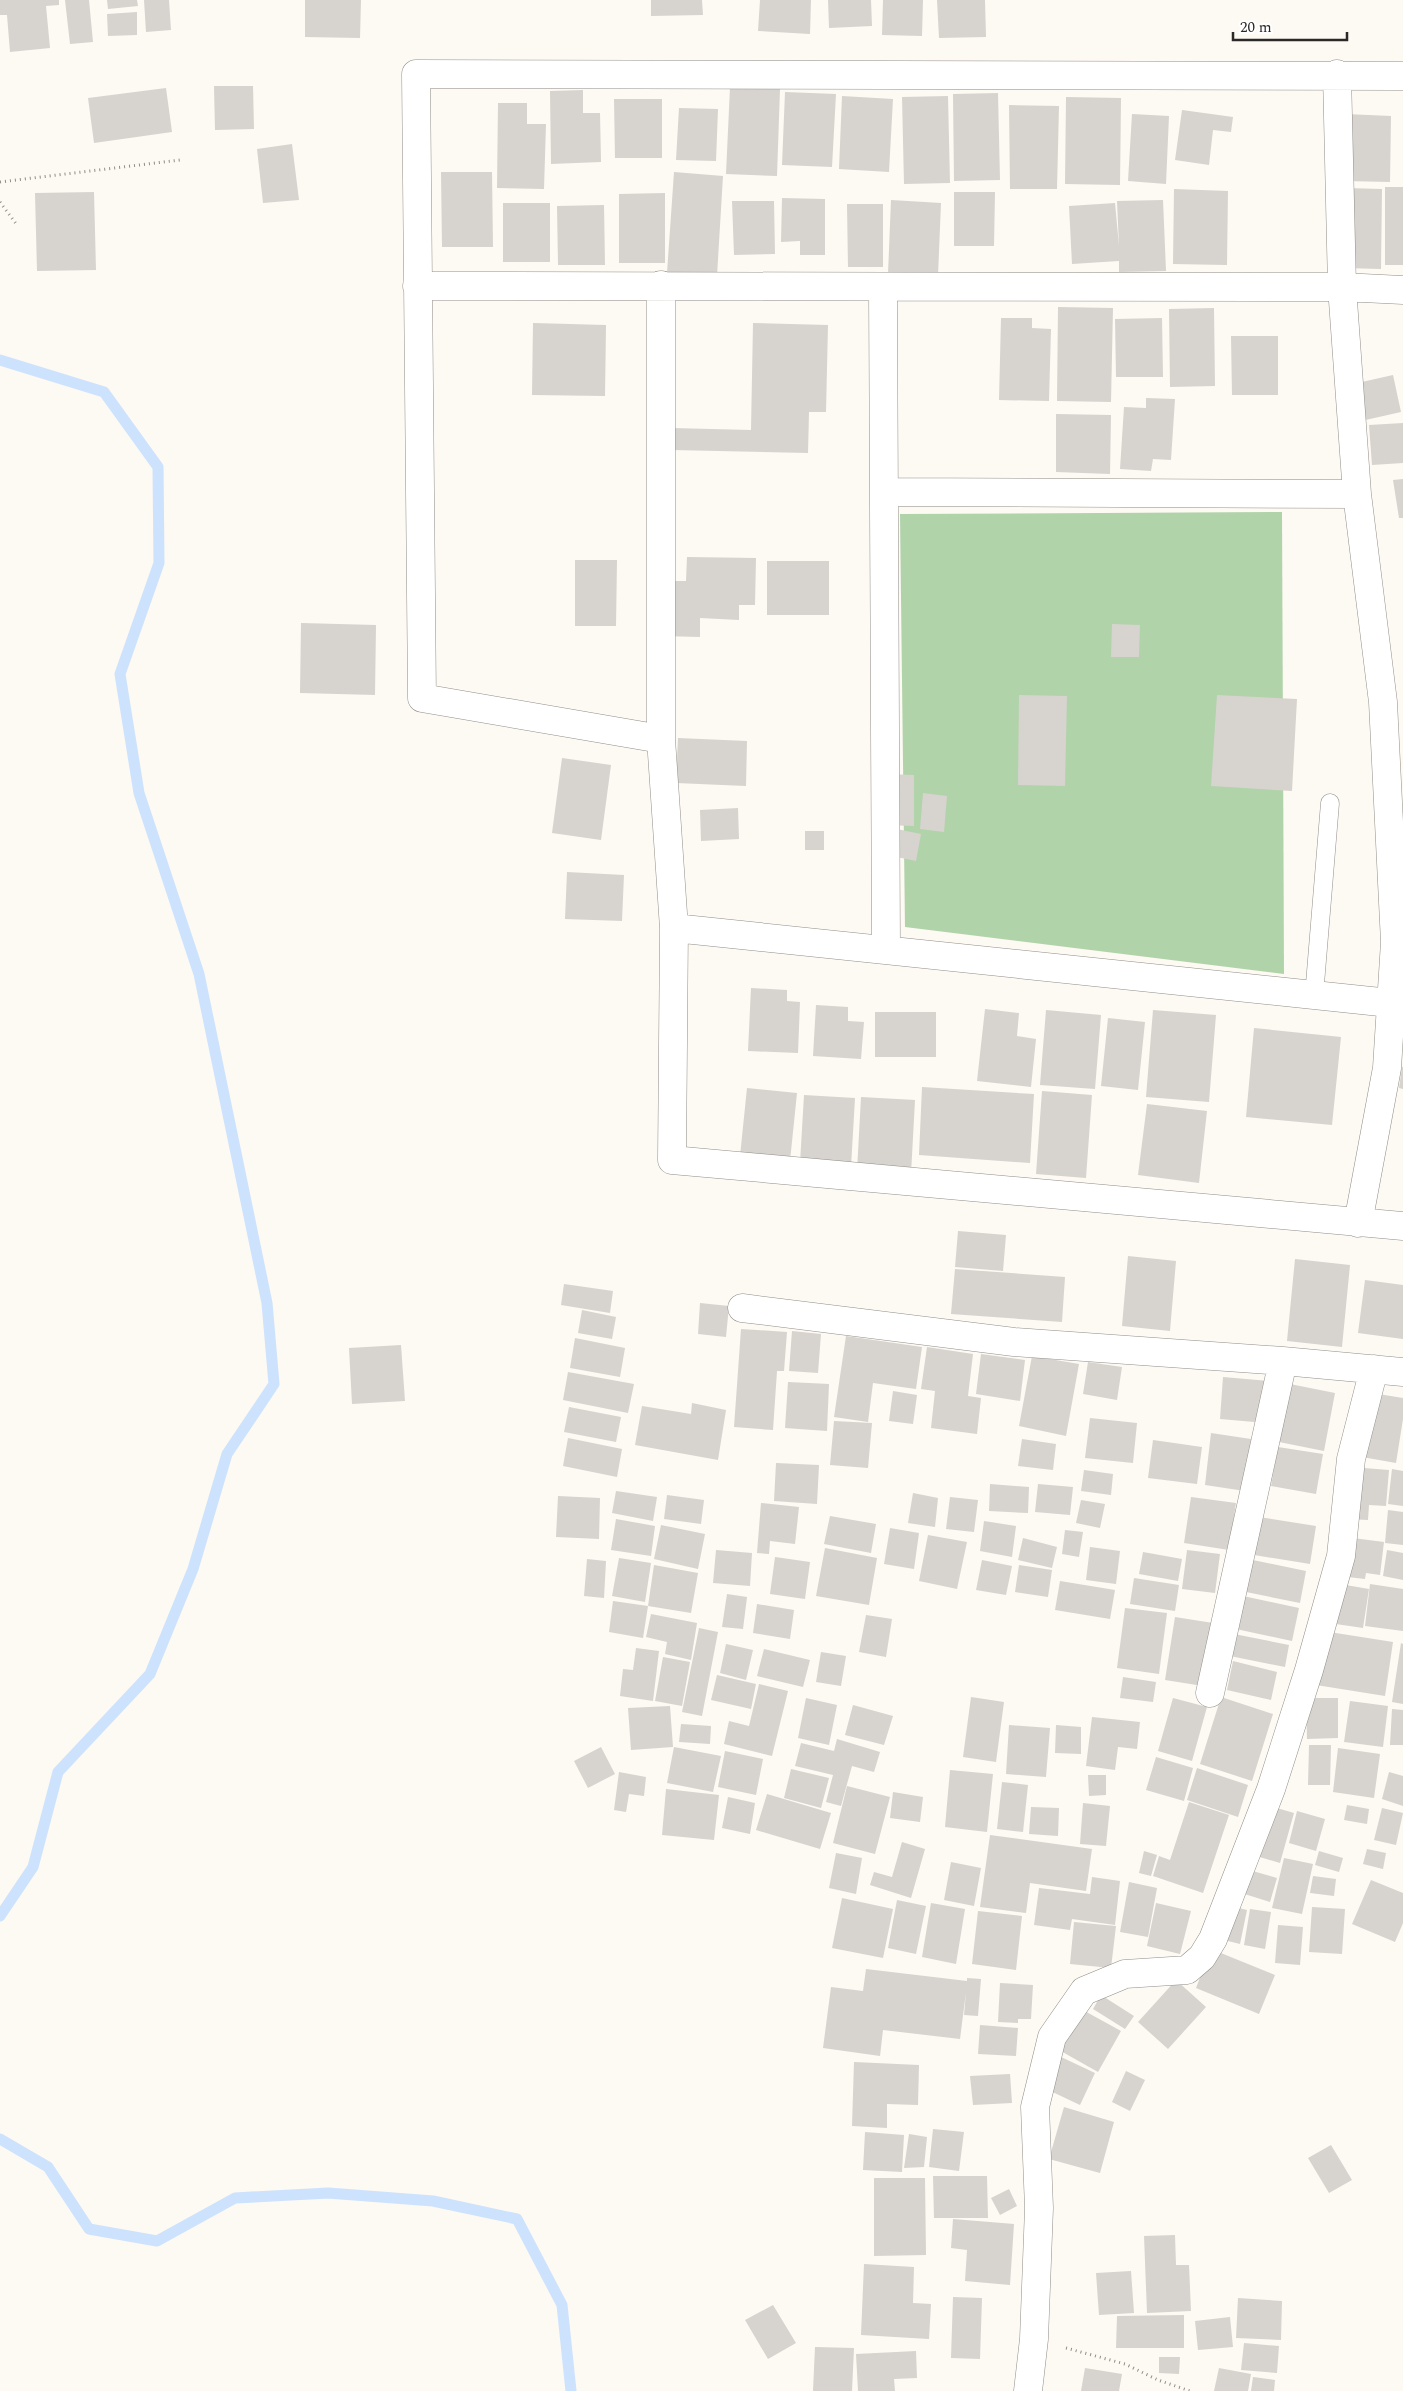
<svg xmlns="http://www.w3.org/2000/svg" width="1403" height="2391" font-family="Spectral,serif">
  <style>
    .green { fill: #b0d3aa }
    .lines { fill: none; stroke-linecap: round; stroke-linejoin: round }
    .stream { stroke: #cce2fd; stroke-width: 11 }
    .building { fill: #d7d3ce }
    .lane-casing { stroke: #928e89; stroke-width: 19 }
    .street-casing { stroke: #928e89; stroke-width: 29 }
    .path { stroke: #908d89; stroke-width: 3; stroke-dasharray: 1 4; stroke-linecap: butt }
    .lane { stroke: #fff; stroke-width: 18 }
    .street { stroke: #fff; stroke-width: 28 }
  </style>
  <rect width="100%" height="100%" fill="#fdf9f3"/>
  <path class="green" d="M1282 512 1284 974 905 927 900 514Z"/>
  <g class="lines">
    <path class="stream" d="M0 360 104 392 158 467 159 563 120 674 139 793 199 974 267 1303 274 1384 227 1454 193 1569 150 1674 58 1772 33 1867 0 1916
      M0 2139 48 2167 89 2229 157 2241 235 2198 328 2193 433 2201 517 2219 562 2305 571 2391"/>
  </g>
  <path class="building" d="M0 0H59V5L46 6 50 48 10 52 7 15H0Z
    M65 0H89L93 42 70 44Z
    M107 0H137L138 6 108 9Z
    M144 0H169L171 30 146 32Z
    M305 0H361L360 38 305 37Z
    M651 0H702L703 15 651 16Z
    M760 0H811L810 34 758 31Z
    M828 0H871L872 26 829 28Z
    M883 0H923L922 36 882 35Z
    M937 0H985L986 37 939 38Z
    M137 12V35L108 36 107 14Z
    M214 86H253L254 129 215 130Z
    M730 87 780 89 777 176 726 174Z
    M166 88 172 132 94 143 88 98Z
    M583 90V113H600L601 162 551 164 550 91Z
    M785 92 836 94 832 167 782 165Z
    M998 93 1000 180 954 181 953 94Z
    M842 96 893 99 889 172 839 169Z
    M948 96 950 183 904 184 902 97Z
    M1066 97 1121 98 1120 185 1065 184Z
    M614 99H662V158H615Z
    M498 103H527V124H546L544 189 497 188Z
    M1009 105 1059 106 1057 189H1010Z
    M679 108 718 109 716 161 676 160Z
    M1182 110 1233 117 1231 132 1213 130 1209 165 1175 160Z
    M1132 114 1169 116 1166 184 1128 181Z
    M1345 114 1391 116 1390 182 1344 181Z
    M292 144 299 200 263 203 257 149Z
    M441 172H492L493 247H442Z
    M674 172 723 176 717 276 667 273Z
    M1385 187H1403V265H1385Z
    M1346 188 1382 189 1381 269 1345 268Z
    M1174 189 1228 191 1227 265 1173 264Z
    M94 192 96 270 37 271 35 193Z
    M954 192H995L994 246H954Z
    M665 193V263H619V194Z
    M782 198 825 199V255H800V241L781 242Z
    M891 200 941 203 938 276 888 274Z
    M1163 200 1166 271 1119 272V261L1072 264 1069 206 1115 203 1119 246 1117 201Z
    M732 201H774L775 254 734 255Z
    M503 203H550V262H503Z
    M847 204H883V267H848Z
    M604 205 605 265H558L557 206Z
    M1058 307 1113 308 1111 402 1057 401Z
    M1214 308 1215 386 1170 387 1169 309Z
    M1001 318H1032V328L1051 329 1049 401 999 400Z
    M1162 318 1163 377H1116L1115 319Z
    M533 323 606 325 605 396 532 395Z
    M753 323 828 325 826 412H809L808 453 672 450V428L751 430Z
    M1231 336H1278V395H1232Z
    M1393 375 1401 412 1361 421 1353 384Z
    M1146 398 1175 399 1171 460 1153 459 1151 471 1120 469 1124 407 1146 408Z
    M1056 414 1111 415 1110 474 1056 472Z
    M1403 423V463L1372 465 1369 425Z
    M1403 479V518H1399L1393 480Z
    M687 557 756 558 755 605H739V620L700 618V637L661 636 662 581H686Z
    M575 560H617L616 626H575Z
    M767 561H829V615H767Z
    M301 623 376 625 375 695 300 693Z
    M1112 624 1140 625 1139 657H1111Z
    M1019 695 1067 696 1065 786 1018 785Z
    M1217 695 1297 699 1292 791 1211 786Z
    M678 738 747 741 746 786 676 783Z
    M562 758 611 765 601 840 552 833Z
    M884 774 914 775V826L883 825Z
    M923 793 947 796 944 832 920 829Z
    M738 808 739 839 701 841 700 810Z
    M892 828 921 834 916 861 887 855Z
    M805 831H824V850H805Z
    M567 872 624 875 622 921 565 919Z
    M751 988 787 990V1001L800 1002 798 1053 748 1051Z
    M816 1005 848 1007V1021L864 1022 861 1059 813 1056Z
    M985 1009 1019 1013 1017 1036 1036 1039 1031 1087 977 1081Z
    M1046 1010 1101 1015 1095 1089 1040 1085Z
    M1153 1010 1216 1015 1209 1102 1146 1097Z
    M875 1012H936V1057H875Z
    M1108 1018 1145 1022 1138 1090 1101 1086Z
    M1254 1028 1341 1037 1332 1125 1246 1117Z
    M1402 1067H1403V1089L1399 1088Z
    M922 1087 1034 1094 1030 1163 919 1155Z
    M747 1088 797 1093 790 1161 740 1156Z
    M1042 1091 1092 1095 1086 1178 1036 1174Z
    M804 1095 855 1098 851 1167 800 1163Z
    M861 1097 915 1100 911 1174 857 1171Z
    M1147 1104 1207 1111 1199 1183 1138 1175Z
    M958 1231 1006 1235 1003 1271 955 1267Z
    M1128 1256 1176 1261 1170 1331 1122 1326Z
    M1295 1259 1350 1265 1342 1347 1287 1341Z
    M955 1269 1065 1277 1062 1322 951 1314Z
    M1365 1280 1403 1285V1339L1358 1333Z
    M564 1284 613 1291 610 1313 561 1305Z
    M700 1303 729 1306 726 1337 698 1334Z
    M582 1310 616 1317 612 1339 578 1333Z
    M741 1329 787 1332 784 1371H777L773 1430 734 1427Z
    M792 1331 821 1334 818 1373 789 1371Z
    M846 1336 922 1347 916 1389 873 1383 868 1422 834 1417Z
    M575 1338 625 1348 620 1377 570 1368Z
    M401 1345 405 1401 352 1404 349 1348Z
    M927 1347 973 1354 968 1396 981 1398 977 1434 931 1428 935 1391 921 1389Z
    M981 1354 1025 1360 1020 1401 976 1394Z
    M1032 1356 1079 1364 1066 1436 1019 1426Z
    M1088 1362 1122 1367 1117 1400 1083 1394Z
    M568 1372 634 1384 628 1413 563 1400Z
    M1223 1377 1269 1381 1266 1423 1220 1419Z
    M788 1382 829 1384 827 1431 785 1428Z
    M1290 1384 1335 1393 1324 1451 1279 1442Z
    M893 1391 917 1395 913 1424 889 1421Z
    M1372 1393 1403 1398V1419L1396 1463 1362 1457Z
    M692 1403 726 1410 718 1460 635 1445 642 1406 691 1414Z
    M569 1407 621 1417 616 1442 564 1432Z
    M1090 1418 1137 1423 1133 1463 1085 1458Z
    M834 1421 872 1423 868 1468 830 1465Z
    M1211 1433 1251 1439 1245 1491 1205 1485Z
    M568 1438 622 1449 617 1477 563 1466Z
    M1022 1439 1056 1444 1053 1470 1018 1466Z
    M1153 1440 1202 1447 1197 1484 1148 1478Z
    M1278 1447 1323 1454 1316 1494 1271 1486Z
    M776 1463 819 1465 817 1504 774 1501Z
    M1351 1467 1389 1470 1386 1506 1369 1505 1368 1520 1348 1519Z
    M1392 1469 1403 1471V1506L1388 1504Z
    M1084 1470 1113 1474 1111 1495 1081 1491Z
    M990 1484 1029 1487 1028 1513 989 1511Z
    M1038 1484 1073 1487 1070 1515 1035 1512Z
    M616 1491 657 1497 653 1521 612 1513Z
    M913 1493 938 1498 935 1527 908 1523Z
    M667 1495 704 1500 701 1524 664 1519Z
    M558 1496 600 1498 599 1539 556 1537Z
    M950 1497 978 1500 974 1532 946 1529Z
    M1191 1497 1236 1503 1229 1550 1184 1543Z
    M1081 1500 1105 1504 1100 1528 1076 1523Z
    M761 1503 799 1507 795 1544 770 1541 769 1554 757 1553Z
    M1388 1510 1403 1512V1545L1385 1543Z
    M830 1516 876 1524 871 1553 824 1544Z
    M1259 1517 1316 1526 1310 1564 1254 1555Z
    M616 1519 655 1526 651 1556 611 1550Z
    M984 1521 1016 1526 1012 1557 980 1551Z
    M661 1525 705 1534 698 1569 654 1559Z
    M890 1528 919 1533 914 1569 884 1564Z
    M1065 1530 1083 1532 1079 1557 1062 1554Z
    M928 1535 967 1542 957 1589 919 1581Z
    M1345 1537 1384 1542 1380 1575 1366 1573 1365 1579 1339 1576Z
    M1023 1538 1057 1547 1052 1568 1018 1560Z
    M1090 1547 1120 1551 1116 1584 1086 1580Z
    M825 1548 877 1558 869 1605 816 1596Z
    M716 1550 752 1553 750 1586 713 1583Z
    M1187 1550 1220 1554 1215 1593 1182 1589Z
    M1387 1550 1403 1553V1580L1383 1576Z
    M1143 1552 1182 1559 1178 1581 1139 1574Z
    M775 1557 810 1562 805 1599 770 1594Z
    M619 1558 651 1563 645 1602 612 1596Z
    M587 1559 606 1561 604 1598 584 1596Z
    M982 1560 1012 1566 1006 1595 976 1590Z
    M1253 1560 1306 1571 1300 1603 1246 1592Z
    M654 1565 698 1573 691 1613 648 1606Z
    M1019 1565 1052 1570 1048 1597 1015 1592Z
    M1134 1578 1179 1585 1175 1611 1130 1604Z
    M1060 1581 1115 1590 1110 1619 1055 1610Z
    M1334 1583 1369 1589 1363 1628 1329 1623Z
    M1370 1584 1403 1589V1631L1365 1626Z
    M727 1594 747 1597 743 1629 722 1627Z
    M1243 1596 1299 1608 1292 1641 1236 1629Z
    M613 1601 648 1606 643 1638 609 1632Z
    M757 1604 794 1610 790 1639 753 1633Z
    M1125 1608 1167 1613 1159 1674 1117 1668Z
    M651 1614 697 1623 691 1660 665 1654 667 1642 646 1637Z
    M866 1615 892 1619 886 1657 859 1652Z
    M1175 1617 1213 1623 1203 1686 1165 1680Z
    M699 1628 718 1632 702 1716 682 1712Z
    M1323 1631 1393 1642 1385 1696 1316 1685Z
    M1234 1634 1289 1645 1285 1667 1230 1656Z
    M1401 1643 1403 1644V1704L1392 1702Z
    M726 1644 753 1650 746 1680 720 1673Z
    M636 1648 659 1651 653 1701 620 1696 623 1669 633 1670Z
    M764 1649 810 1660 803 1687 757 1676Z
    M821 1652 846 1656 841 1686 816 1682Z
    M663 1657 690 1662 682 1706 655 1701Z
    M1233 1661 1277 1672 1271 1700 1227 1690Z
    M717 1675 756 1684 751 1709 711 1700Z
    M1123 1677 1156 1682 1153 1702 1120 1698Z
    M759 1684 788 1691 772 1756 724 1744 729 1721 749 1726Z
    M971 1697 1004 1702 996 1762 963 1757Z
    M1221 1697 1273 1714 1252 1781 1200 1764Z
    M806 1698 837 1705 829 1745 798 1738Z
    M1173 1698 1207 1707 1192 1761 1158 1751Z
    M1306 1698H1338V1738L1307 1739Z
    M1350 1701 1388 1706 1383 1747 1344 1742Z
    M853 1705 893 1716 884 1745 845 1735Z
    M670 1706 673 1747 631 1750 628 1708Z
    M1392 1709 1403 1710V1745H1390Z
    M1092 1717 1140 1722 1137 1749 1118 1747 1115 1770 1086 1766Z
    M681 1724 711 1726 710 1744 679 1742Z
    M1009 1725 1050 1728 1046 1777 1006 1774Z
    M1056 1725 1081 1727V1754L1055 1753Z
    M837 1739 880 1752 874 1772 852 1766 841 1806 826 1802 833 1775 795 1766 801 1743 834 1751Z
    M1309 1745H1331L1330 1785H1308Z
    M601 1747 615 1774 588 1788 574 1761Z
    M674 1747 721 1756 713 1792 667 1783Z
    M1338 1748 1380 1754 1374 1798 1333 1792Z
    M725 1751 763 1759 756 1795 718 1787Z
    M1156 1757 1193 1768 1184 1801 1146 1790Z
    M1197 1768 1248 1785 1238 1817 1187 1800Z
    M791 1769 829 1778 821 1808 784 1798Z
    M950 1770 993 1774 987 1832 945 1827Z
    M619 1772 646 1777 644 1796 629 1794 626 1812 614 1810Z
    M1389 1772 1403 1776V1806L1382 1799Z
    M1088 1775H1106V1795L1089 1796Z
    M1002 1782 1028 1785 1023 1832 997 1829Z
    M847 1786 890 1797 875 1854 833 1843Z
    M666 1789 719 1795 714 1840 662 1835Z
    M893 1792 923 1797 920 1822 890 1818Z
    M767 1794 831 1813 820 1849 756 1830Z
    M728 1797 755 1803 750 1834 722 1828Z
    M1189 1802 1229 1815 1203 1893 1153 1876 1159 1856 1170 1860Z
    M1083 1803 1110 1806 1106 1846 1080 1844Z
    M1267 1805 1294 1813 1280 1863 1253 1855Z
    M1347 1805 1369 1809 1367 1824 1344 1820Z
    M1031 1807 1059 1808 1058 1836 1029 1834Z
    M1382 1808 1403 1813 1396 1845 1374 1840Z
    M1297 1811 1325 1819 1316 1851 1289 1843Z
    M990 1835 1092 1849 1086 1891 1030 1883 1026 1913 980 1907Z
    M902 1842 925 1849 911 1898 870 1885 874 1872 892 1877Z
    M1367 1849 1386 1853 1383 1869 1363 1864Z
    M1144 1851 1157 1855 1151 1876 1139 1873Z
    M1319 1851 1343 1858 1339 1872 1315 1865Z
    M836 1853 862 1858 856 1894 829 1888Z
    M1284 1858 1313 1864 1302 1914 1272 1908Z
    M951 1862 981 1868 974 1906 944 1900Z
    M1242 1868 1277 1878 1270 1902 1235 1891Z
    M1313 1876 1336 1879 1334 1896 1310 1893Z
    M1092 1877 1120 1881 1115 1925 1072 1919 1070 1930 1034 1925 1039 1888 1090 1894Z
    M1371 1880 1403 1893V1923L1395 1942 1352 1924Z
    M1129 1882 1157 1888 1148 1937 1120 1932Z
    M842 1898 893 1909 883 1958 832 1948Z
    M897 1900 926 1906 916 1954 888 1948Z
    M931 1903 965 1909 956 1964 922 1957Z
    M1156 1903 1191 1911 1180 1954 1147 1946Z
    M1227 1905 1247 1910 1240 1944 1220 1939Z
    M1312 1907 1345 1909 1342 1954 1309 1952Z
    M1250 1909 1271 1912 1265 1949 1244 1945Z
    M978 1911 1022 1916 1016 1970 972 1964Z
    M1074 1922 1116 1926 1111 1968 1070 1964Z
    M1278 1925 1303 1927 1300 1965 1275 1963Z
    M1211 1949 1275 1975 1259 2014 1196 1988Z
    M866 1969 967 1981V1978L981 1979 978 2016 964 2015 966 1992 960 2039 883 2030 880 2056 823 2048 831 1987 863 1991Z
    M1176 1980 1206 2007 1168 2049 1138 2022Z
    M1000 1983 1033 1985 1031 2019H1018V2023L998 2022Z
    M1101 1995 1134 2016 1125 2029 1093 2009Z
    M1081 2009 1121 2031 1098 2072 1059 2050Z
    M980 2025 1018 2028 1016 2056 978 2054Z
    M1059 2056 1095 2073 1080 2105 1044 2088Z
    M854 2062 919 2065 918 2105 887 2104V2128L852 2126Z
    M1126 2071 1145 2080 1130 2111 1112 2102Z
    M1010 2074 1012 2103 973 2105 970 2076Z
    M1064 2107 1114 2122 1100 2173 1049 2159Z
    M933 2129 964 2132 959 2171 929 2167Z
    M865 2132 904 2135 902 2172 863 2170Z
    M909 2134 927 2137 924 2167 904 2168Z
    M1331 2145 1352 2180 1329 2193 1308 2158Z
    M933 2176H987L988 2218H934Z
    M874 2178H925L926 2255 874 2256Z
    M1009 2189 1017 2206 1000 2215 991 2198Z
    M953 2219 1014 2224 1010 2285 965 2281 967 2250 951 2248Z
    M1175 2235 1176 2265H1189L1191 2311 1147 2313 1144 2236Z
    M864 2264 914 2267 913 2303 931 2304 929 2339 861 2335Z
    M1131 2271 1134 2313 1099 2315 1096 2273Z
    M953 2297 982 2298 980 2359 951 2358Z
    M1238 2298 1282 2301 1281 2340 1236 2338Z
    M773 2305 796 2343 768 2359 745 2320Z
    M1184 2315V2348H1116L1117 2316Z
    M1230 2317 1233 2347 1198 2350 1195 2321Z
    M1244 2343 1279 2346 1277 2373 1241 2370Z
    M815 2347 854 2348 852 2391H813Z
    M916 2351 917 2378 894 2379 895 2391H858L856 2354Z
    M1159 2357H1180L1179 2374 1159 2373Z
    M1085 2368 1122 2374 1119 2391H1081Z
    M1219 2368 1251 2374 1248 2391H1214Z
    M1253 2377 1275 2380 1274 2391H1251Z"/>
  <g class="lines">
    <g class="lane-casing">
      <path id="lane" d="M1314 996 1330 803"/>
    </g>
    <g class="street-casing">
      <path id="street" d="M1337 74 1342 287 1357 494 1383 702 1395 942 1387 1068 1358 1223
        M661 285V739L674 928 672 1160 1403 1226
        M417 286 1342 287 1403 290
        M883 288 886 948
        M885 492 1357 494
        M661 739 422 698 416 74 1403 76
        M674 928 1390 1003
        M742 1308 1014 1342 1283 1361 1403 1372
        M1210 1693 1283 1361
        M1028 2391 1034 2339 1039 2208 1035 2107 1052 2037 1084 1991 1125 1974 1187 1970 1202 1957 1213 1939 1271 1789 1309 1670 1341 1556 1351 1459 1374 1369"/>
    </g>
    <path class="path" d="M0 182 180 160
      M0 202 17 225
      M1066 2348 1125 2364 1158 2380 1190 2391"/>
    <use href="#lane" class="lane"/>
    <use href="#street" class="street"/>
  </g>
  <path d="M1233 32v8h114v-8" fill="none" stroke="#2b2927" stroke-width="2.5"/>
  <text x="1240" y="32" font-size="15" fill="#2b2927" stroke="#ffffff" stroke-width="4" paint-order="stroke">20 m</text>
</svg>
